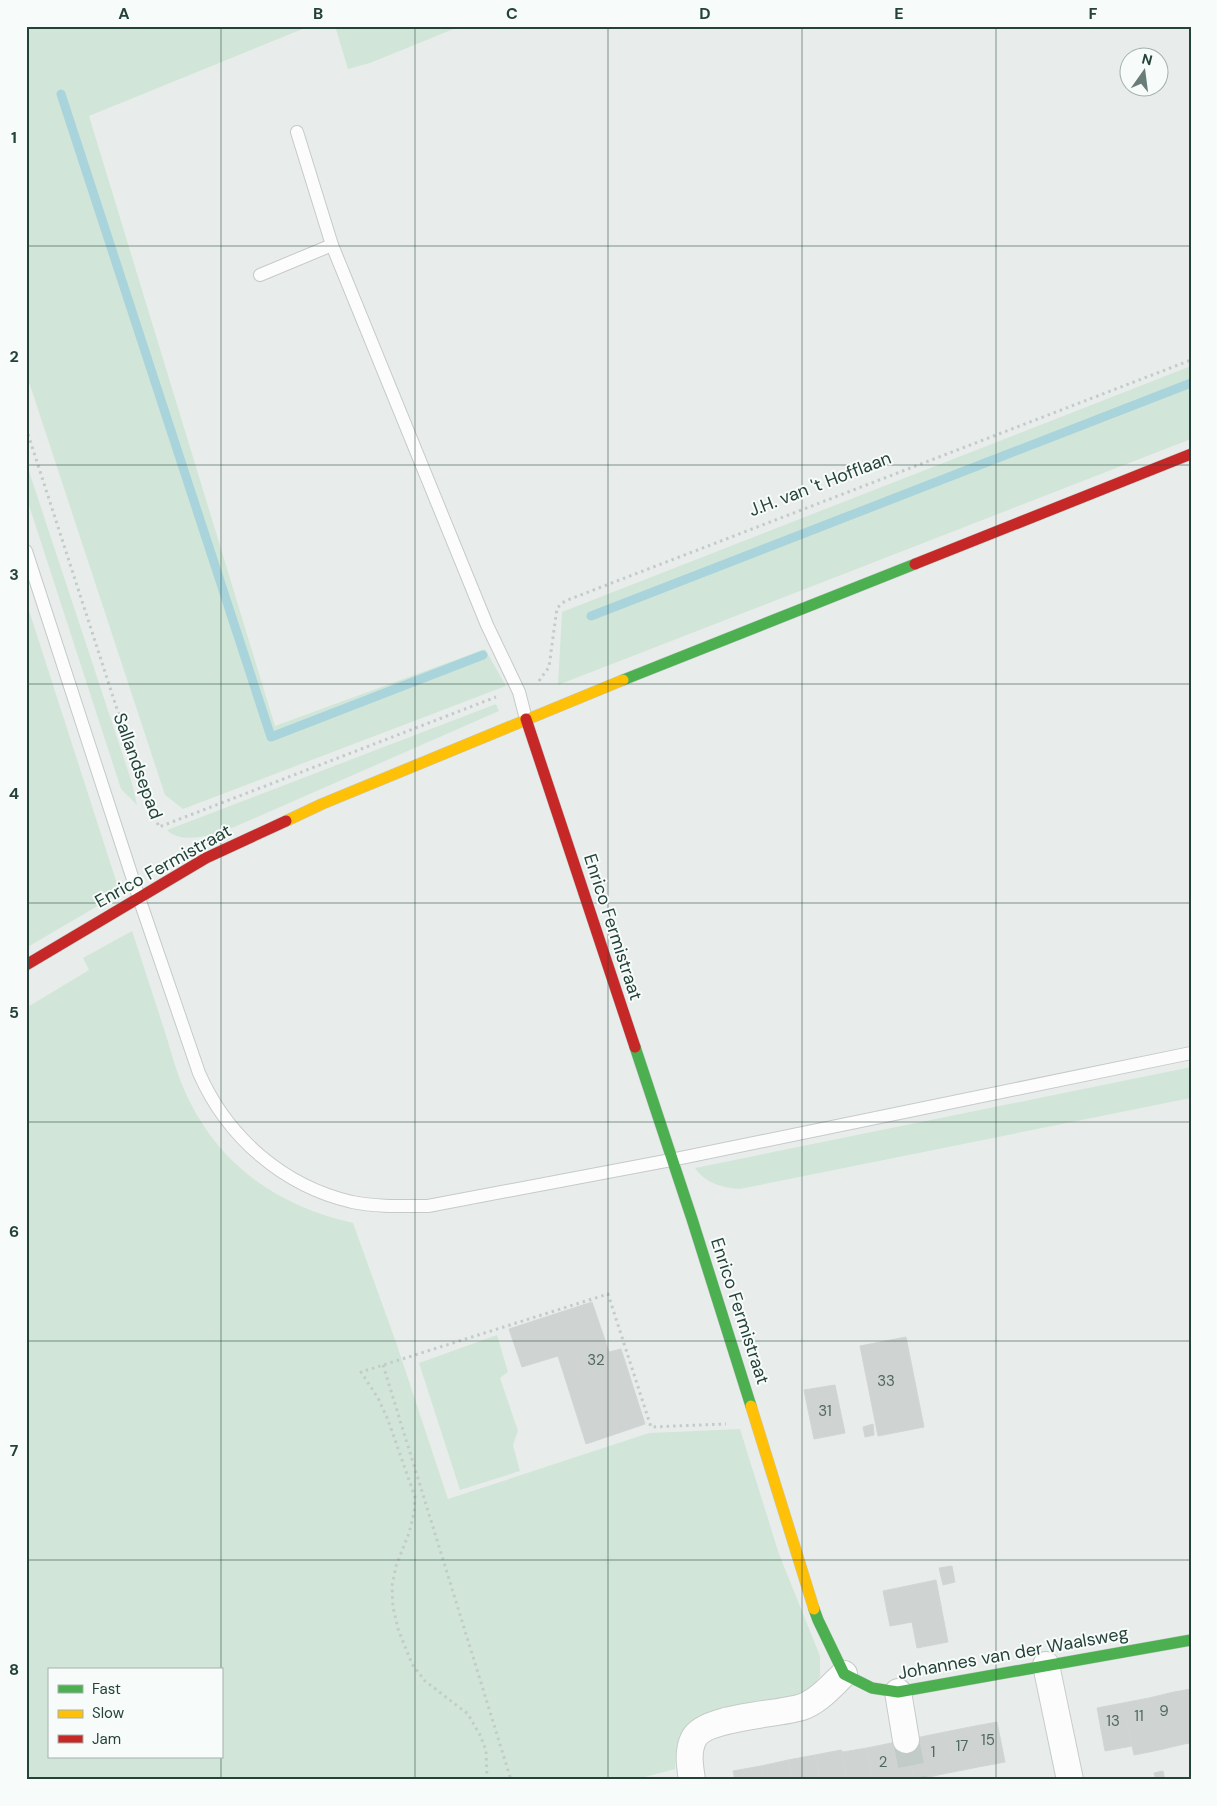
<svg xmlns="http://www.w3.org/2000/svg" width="1217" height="1806" font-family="'DM Sans',sans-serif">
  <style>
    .green { fill: #d1e6d8; fill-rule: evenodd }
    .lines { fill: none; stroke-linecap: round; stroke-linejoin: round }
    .stream { stroke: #a9d4db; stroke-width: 9 }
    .building { fill: #cfd4d2; stroke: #d1d6d4 }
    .street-tunnel { stroke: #c1cbc8; stroke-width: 26; stroke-dasharray: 26 13; stroke-linecap: butt }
    .lane-casing { stroke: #c5cac8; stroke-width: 14 }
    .street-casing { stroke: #c5cac8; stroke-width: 28 }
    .fast-casing { stroke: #c3cbc8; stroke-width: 12 }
    .slow-casing { stroke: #c3cbc8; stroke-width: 12 }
    .jam-casing { stroke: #c3cbc8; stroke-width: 12 }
    .path { stroke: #c3ccca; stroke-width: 3; stroke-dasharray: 2.5 4; stroke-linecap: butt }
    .lane { stroke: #fcfcfc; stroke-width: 12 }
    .street { stroke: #fcfcfc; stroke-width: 26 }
    .fast { stroke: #4caf50; stroke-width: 11 }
    .slow { stroke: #ffc107; stroke-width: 11 }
    .jam { stroke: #c62828; stroke-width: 11 }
    .grid { fill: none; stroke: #24423a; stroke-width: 1; stroke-opacity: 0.55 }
    .labels { text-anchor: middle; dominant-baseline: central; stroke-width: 4; stroke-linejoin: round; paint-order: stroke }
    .number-label { font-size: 15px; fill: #506761 }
    .street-label { font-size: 18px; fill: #24423a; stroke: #f7fbf9 }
    .neatline { fill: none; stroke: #24423a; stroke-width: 2 }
    .grid-label { font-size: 16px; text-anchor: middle; font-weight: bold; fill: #24423a }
  </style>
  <rect width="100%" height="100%" fill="#e8edeb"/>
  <path class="green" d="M26 26H310L89 116 275 726 485 649 506 686 183 809 165 795 26 373Z
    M335 26H461L370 63 348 69Z
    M1191 366V439L558 685 562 612Z
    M26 462 132 783 137 805 121 789 26 496Z
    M26 601 120 893 26 948Z
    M496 704 499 711 239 825C222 832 183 847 167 830Z
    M132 931C143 964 154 998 165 1032 172 1055 178 1078 189 1100 222 1168 280 1206 353 1223L397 1345 448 1499 649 1433 740 1429 779 1554 820 1656V1676L814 1685 801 1693 692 1723C677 1735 676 1751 675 1769L634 1780H26V1008L89 970 83 958ZM49 1670H221V1757H49Z
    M1191 1067V1098L740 1189C723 1188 705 1183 695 1168Z
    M497 1335 508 1372 500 1378 518 1431 513 1445 520 1471 460 1490 419 1363Z"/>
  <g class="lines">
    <path class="stream" d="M61 94 271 737 483 655
      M591 616 1191 383"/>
  </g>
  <path class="building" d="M592 1302 609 1352 621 1349 645 1424 586 1444 558 1356 522 1367 509 1329Z
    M906 1337 924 1427 878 1436 860 1346Z
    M835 1385 845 1433 814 1439 804 1390Z
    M873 1424 874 1435 865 1437 863 1427Z
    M952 1566 955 1582 943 1585 939 1568Z
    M936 1580 948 1642 917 1648 912 1622 890 1626 883 1591Z
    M1191 1689V1743L1184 1744 1174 1692Z
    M1174 1692 1184 1744 1159 1750 1149 1698Z
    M1149 1698 1159 1750 1134 1755 1123 1703Z
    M1123 1703 1132 1746 1105 1751 1097 1708Z
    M997 1722 1005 1762 978 1767 970 1727Z
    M970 1727 978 1767 953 1772 945 1732Z
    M945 1732 953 1772 914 1780 906 1740Z
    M906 1740 914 1780H873L867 1748Z
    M867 1748 873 1780H847L841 1750 843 1752Z
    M841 1750 847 1780H820L815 1755Z
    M815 1755 820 1780H792L788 1760Z
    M788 1760 792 1780H764L761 1766Z
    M761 1766 764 1780H735L733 1771Z
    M1163 1771 1165 1780H1156L1154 1773Z"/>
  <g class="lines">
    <path class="street-tunnel" d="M906 1740 914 1780"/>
    <g class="lane-casing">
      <path id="lane" d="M297 132 332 245 487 625 519 692 526 719
        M260 275 332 245
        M26 551 139 898 199 1073C227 1137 283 1186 352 1202 377 1207 403 1206 428 1206L671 1160 1191 1053"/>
    </g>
    <g class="street-casing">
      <path id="street" d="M1046 1665 1070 1780
        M898 1692 906 1740
        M692 1780C690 1767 687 1751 694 1738 706 1716 778 1715 802 1707 819 1701 832 1685 844 1674"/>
    </g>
    <g class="fast-casing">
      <path id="fast" d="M623 680 915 564
        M635 1047 692 1219 751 1406
        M814 1609 818 1620 844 1674 872 1688 898 1692 1191 1640"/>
    </g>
    <g class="slow-casing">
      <path id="slow" d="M286 821 322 804 623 680
        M751 1406 814 1609"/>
    </g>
    <g class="jam-casing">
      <path id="jam" d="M915 564 1191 454
        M526 719 635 1047
        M26 965 206 858 286 821"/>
    </g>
    <path class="path" d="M26 428 138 774 159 827 496 697
      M539 681 549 667 557 608 565 601 1191 360
      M383 1365 511 1780
      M487 1780 486 1750 480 1735 468 1714 425 1681 412 1664 398 1629 393 1607 392 1586 396 1566 409 1533 414 1513 415 1497 388 1420 378 1398 361 1372 608 1294 651 1427 726 1424"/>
    <use href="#lane" class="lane"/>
    <use href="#street" class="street"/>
    <use href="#fast" class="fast"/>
    <use href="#slow" class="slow"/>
    <use href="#jam" class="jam"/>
  </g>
  <path class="grid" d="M221 26V1670M415 26V1780M608 26V1780M802 26V1780M996 26V1780M26 246H1191M26 465H1191M26 684H1191M26 903H1191M26 1122H1191M26 1341H1191M26 1560H1191M221 1757V1780"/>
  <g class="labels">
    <g class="number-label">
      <text x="596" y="1360">32</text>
      <text x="886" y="1381">33</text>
      <text x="825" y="1411">31</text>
      <text x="1164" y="1711">9</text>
      <text x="1139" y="1716">11</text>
      <text x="1113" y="1721">13</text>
      <text x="988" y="1740">15</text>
      <text x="962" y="1746">17</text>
      <text x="933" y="1752">1</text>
      <text x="883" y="1762">2</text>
    </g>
    <g class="street-label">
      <text transform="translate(820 484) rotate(-21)">J.H. van 't Hofflaan</text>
      <text transform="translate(138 766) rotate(70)">Sallandsepad</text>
      <text transform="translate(163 866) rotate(-29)">Enrico Fermistraat</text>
      <text transform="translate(613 927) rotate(72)">Enrico Fermistraat</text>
      <text transform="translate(740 1311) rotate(72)">Enrico Fermistraat</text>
      <text transform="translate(1013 1653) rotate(-10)">Johannes van der Waalsweg</text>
    </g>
  </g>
  <rect width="1217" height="1806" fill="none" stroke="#f7fbf9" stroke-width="55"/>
  <rect x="48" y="1668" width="175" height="90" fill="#f7fbf9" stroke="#a3b1ad"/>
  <rect x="58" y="1685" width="25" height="8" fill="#4caf50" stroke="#a3b1ad"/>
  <text x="92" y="1694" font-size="15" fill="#24423a">Fast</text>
  <rect x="58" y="1710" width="25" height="8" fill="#ffc107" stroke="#a3b1ad"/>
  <text x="92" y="1718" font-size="15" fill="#24423a">Slow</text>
  <rect x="58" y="1735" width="25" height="8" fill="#c62828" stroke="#a3b1ad"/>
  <text x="92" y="1744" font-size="15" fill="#24423a">Jam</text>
  <g transform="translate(1144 72) rotate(14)"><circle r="24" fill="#f7fbf9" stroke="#a3b1ad"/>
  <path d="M0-4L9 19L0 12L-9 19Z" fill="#697e78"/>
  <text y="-8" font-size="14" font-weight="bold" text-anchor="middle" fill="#24423a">N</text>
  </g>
  <rect x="28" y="28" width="1162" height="1750" class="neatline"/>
  <g class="grid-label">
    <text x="124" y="19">A</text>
    <text x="318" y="19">B</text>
    <text x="512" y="19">C</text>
    <text x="705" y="19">D</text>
    <text x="899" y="19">E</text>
    <text x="1093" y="19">F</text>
    <text x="14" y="143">1</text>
    <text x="14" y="362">2</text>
    <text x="14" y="580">3</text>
    <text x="14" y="799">4</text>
    <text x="14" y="1018">5</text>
    <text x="14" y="1237">6</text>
    <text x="14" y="1456">7</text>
    <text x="14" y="1675">8</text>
  </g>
</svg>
